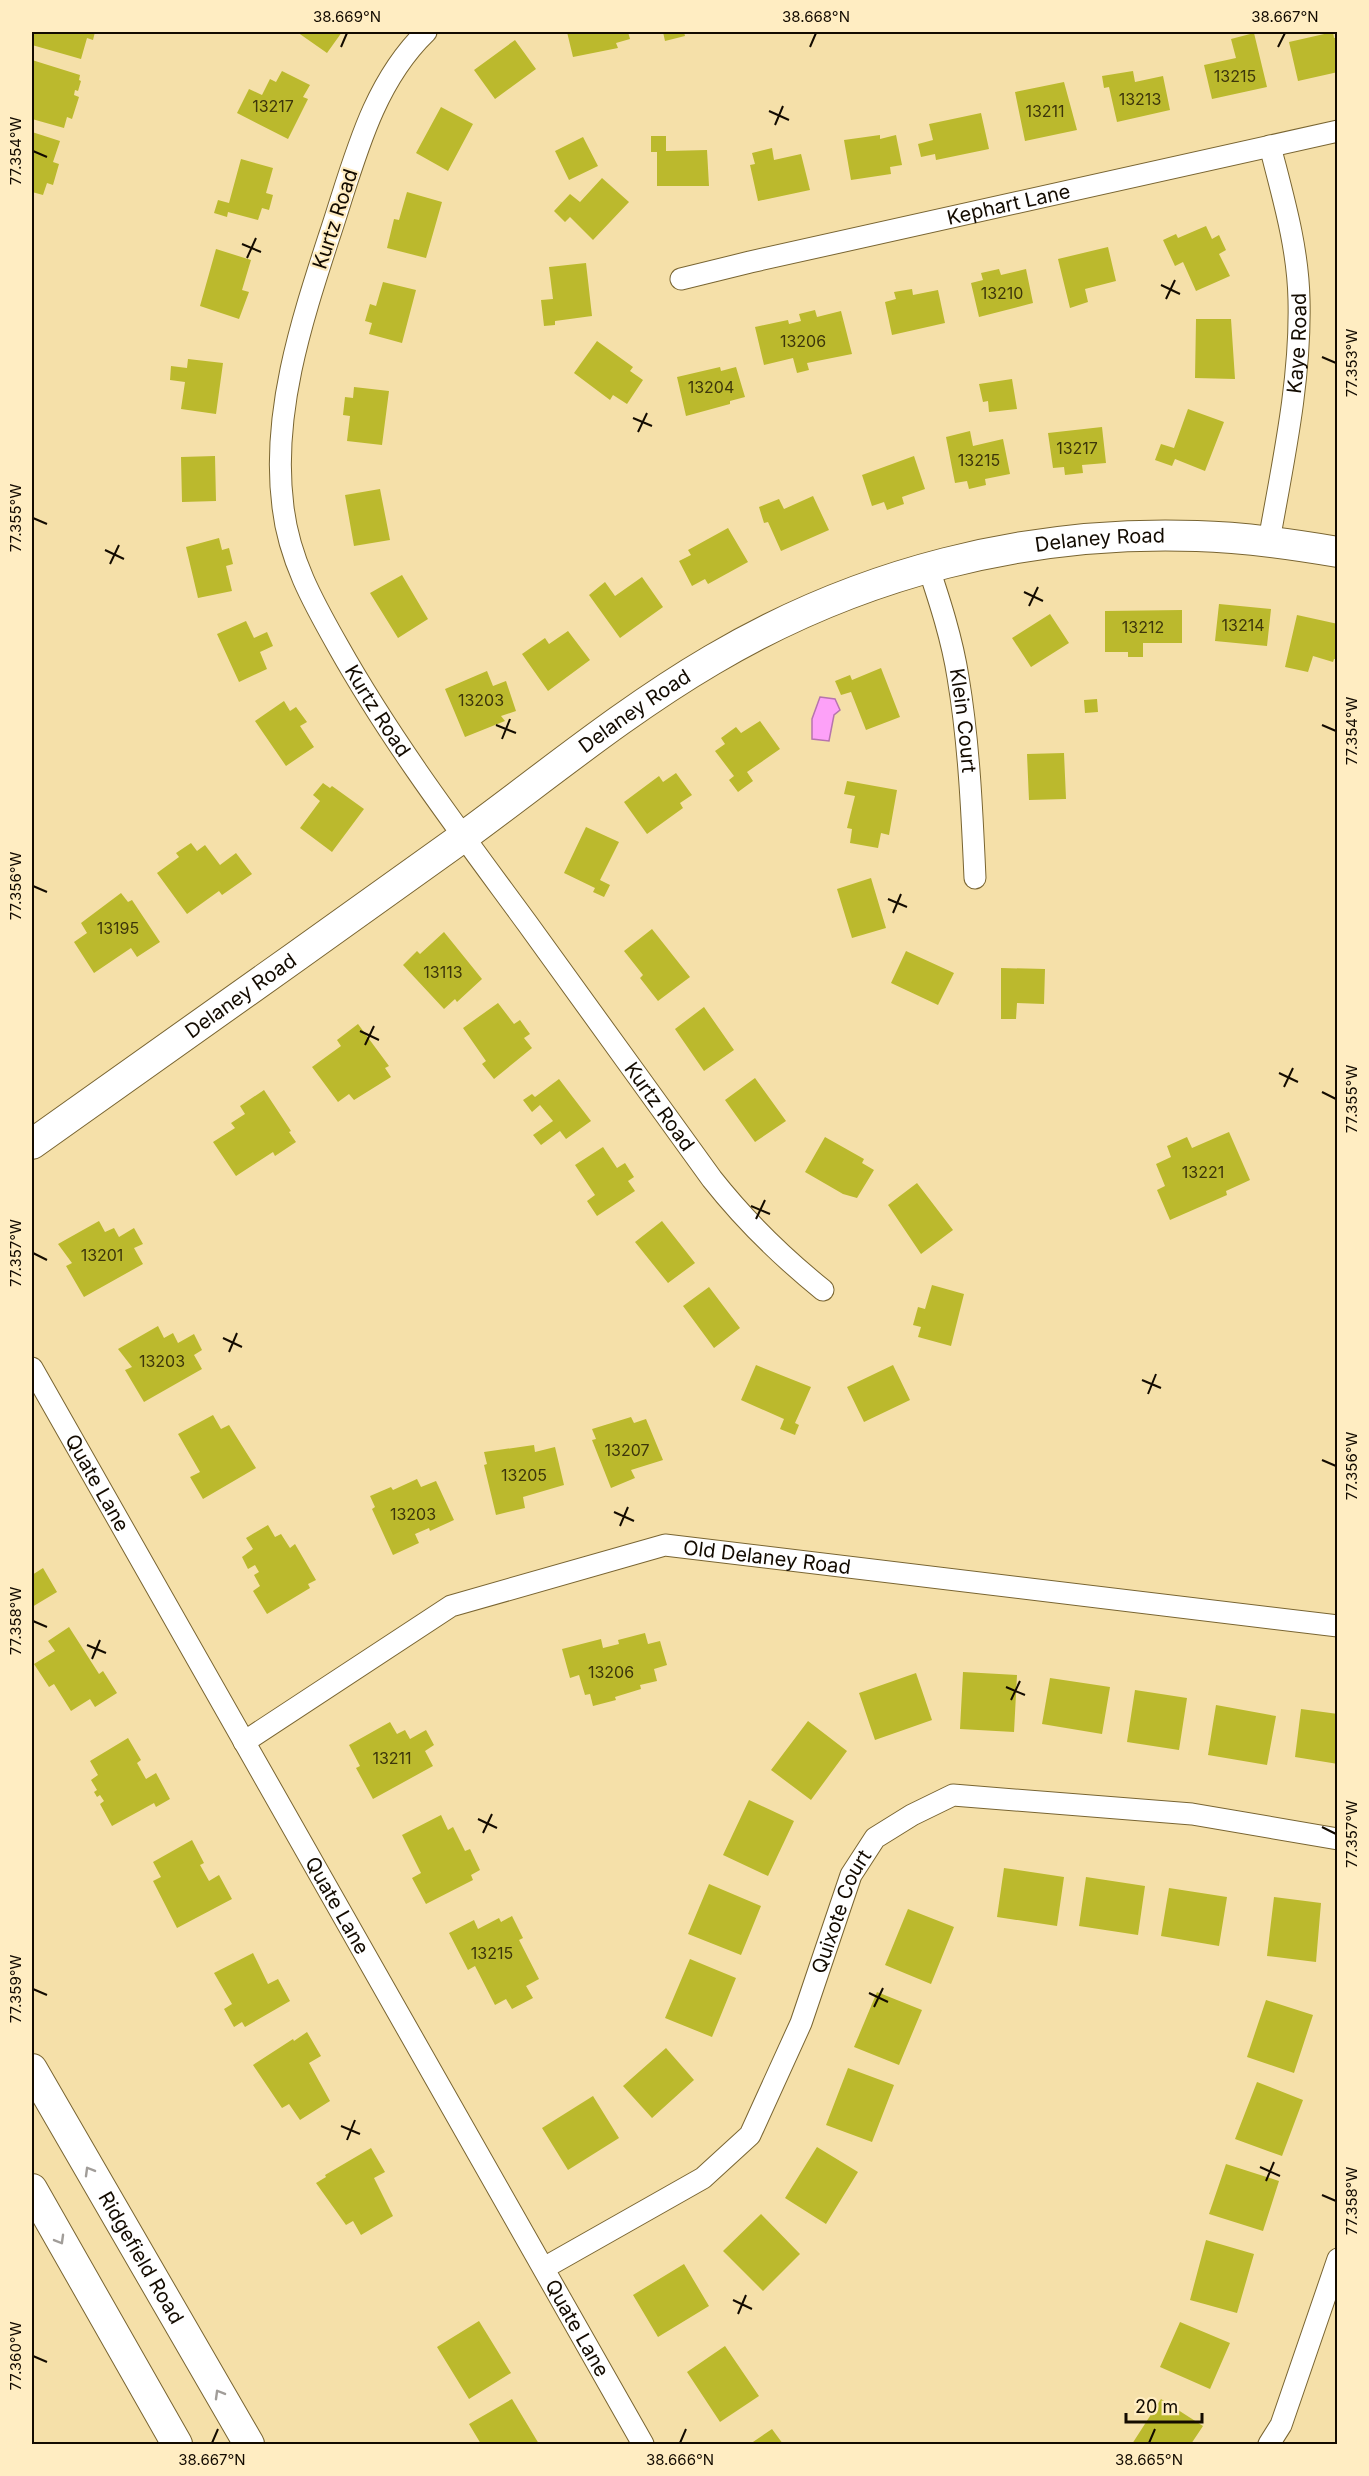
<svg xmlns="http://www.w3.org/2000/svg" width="1369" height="2476" font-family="Inter,sans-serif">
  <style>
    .water { fill: #fda1f8; stroke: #b774ae; stroke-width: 1.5 }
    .building { fill: #bbb92d }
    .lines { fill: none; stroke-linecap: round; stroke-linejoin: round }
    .street-casing { stroke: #796532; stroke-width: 23 }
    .secondary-casing { stroke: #796532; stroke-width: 32 }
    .street { stroke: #fff; stroke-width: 21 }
    .secondary { stroke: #fff; stroke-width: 30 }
    .oneway { stroke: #a19d99 }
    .ticks { fill: none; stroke: #130b00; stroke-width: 2 }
    .labels { text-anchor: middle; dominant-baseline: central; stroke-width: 4.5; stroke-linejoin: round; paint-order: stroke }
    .number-label { font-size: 16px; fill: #3d360b }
    .street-label { font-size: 20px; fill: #130b00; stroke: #ffedc2 }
    .neatline { fill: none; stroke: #130b00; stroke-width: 2 }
    .ticks-label { font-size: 15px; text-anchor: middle; fill: #130b00 }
  </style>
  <rect width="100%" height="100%" fill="#f5e0a9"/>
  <path class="water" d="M820 697 835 699 840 710 834 715 829 741 812 739V719Z"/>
  <path class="building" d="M34 32H95L93 40 87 38 81 59 32 45Z
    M297 32H342L327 53Z
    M567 32H628L630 39 616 43 618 48 573 57Z
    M663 32H684L685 36 665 41Z
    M1333 32 1334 38 1338 37V72L1298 81 1289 42Z
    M1254 33 1267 87 1212 99 1204 65 1236 58 1231 39Z
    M515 40 536 69 495 99 474 70Z
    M32 60 80 75 79 80 81 81 78 91 75 90 74 95 79 97 72 119 67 117 64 128 32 119Z
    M282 71 310 85 303 97 308 99 288 139 237 113 249 89 262 95 270 79 276 82Z
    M1133 71 1135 82 1163 76 1170 110 1117 122 1109 87 1104 88 1102 76Z
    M1064 82 1077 130 1025 141 1015 92Z
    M441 107 473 124 448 171 416 153Z
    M981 113 989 149 936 160 935 154 921 157 918 144 933 140 929 124Z
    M32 132 60 141 53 162 59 164 53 185 47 183 43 195 32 192Z
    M880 135V139L896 135 902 165 890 167 891 174 851 180 844 140Z
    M651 136H666V151L707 150 709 186H657V152H651Z
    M583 137 598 166 569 180 555 151Z
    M772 148 774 160 801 154 810 190 758 201 750 165 755 164 752 153Z
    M241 159 273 168 266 193 273 195 269 210 262 208 258 220 228 212 227 217 214 213 218 200 229 203Z
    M602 178 629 202 593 240 570 217 565 222 554 211 570 194 580 202Z
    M407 192 442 202 426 258 387 248 394 219 399 220Z
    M1206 226 1212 239 1219 235 1226 250 1219 254 1230 276 1196 291 1183 262 1175 266 1163 240 1176 234 1178 238Z
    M1108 247 1116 281 1085 289 1088 302 1070 308 1058 259Z
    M216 249 251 260 242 290 249 292 239 319 200 306Z
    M586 263 592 316 555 321V325L544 326 541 300 553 299 549 267Z
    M999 269 1001 275 1026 269 1033 303 979 317 971 283 983 280 981 273Z
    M383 282 416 290 402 343 369 334 372 323 365 321 370 304 376 306Z
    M912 289 913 295 938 290 945 323 892 335 885 302 896 299 894 292Z
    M815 310 817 317 841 311 852 354 807 363 809 370 797 373 793 358 764 365 755 327 788 320 789 324 801 321 799 314Z
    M1196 319H1231L1235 379 1195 378Z
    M597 341 633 367 630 371 643 380 627 404 613 395 610 400 574 373Z
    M188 359 223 363 216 414 181 409 185 382 170 380 171 366 187 368Z
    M720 367 721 371 736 367 745 397 730 401V404L686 416 677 377Z
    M1012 379 1017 409 989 412 988 401 983 402 979 384Z
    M354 387 389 391 382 445 347 441 350 416 343 415 345 397 353 398Z
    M1188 409 1224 422 1205 471 1175 459 1172 466 1155 460 1161 444 1174 448Z
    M1102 427 1106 463 1082 465 1083 473 1065 475 1064 467 1053 468 1048 433Z
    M970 431 973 446 1003 439 1010 474 985 479 986 485 969 489 967 481 955 483 946 437Z
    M215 456 216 501 182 502 181 457Z
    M914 456 925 489 902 497 904 504 887 510 884 502 872 506 862 475Z
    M380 489 390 540 354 546 345 495Z
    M813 496 829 530 781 551 768 522 764 523 759 507 779 499 784 509Z
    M728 528 748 562 708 584 705 579 692 586 679 561 691 555 688 550Z
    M219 538 222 550 229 548 233 564 226 566 232 591 198 598 186 547Z
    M402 575 428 619 398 638 370 593Z
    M642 577 663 607 620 638 589 595 605 582 615 596Z
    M1219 604 1271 609 1267 646 1215 641Z
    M1182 610V643H1143V657H1128V652H1105V611Z
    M1050 614 1069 643 1031 667 1012 638Z
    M1297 615 1338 624V659H1334L1333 662 1313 656 1308 672 1285 667Z
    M246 621 254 638 267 632 273 646 260 652 267 669 239 682 217 634Z
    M568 631 590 660 548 691 522 654 545 638 549 644Z
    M881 668 900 717 866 730 851 692 841 695 835 681 850 675 852 680Z
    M487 671 493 686 506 681 516 711 501 716 505 721 465 737 445 689Z
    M1097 699 1098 712 1085 713 1084 700Z
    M284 701 290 711 296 707 307 722 300 726 314 747 286 766 255 721Z
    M760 721 780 749 747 772 753 781 738 792 729 780 734 776 715 751 725 744 721 738 736 727 741 733Z
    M1064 753 1066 799 1029 800 1027 754Z
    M676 773 692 795 680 803 683 808 647 834 624 802 659 776 663 782Z
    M847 781 897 790 889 835 881 833 878 848 850 843 852 829 847 828 855 796 844 794Z
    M323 783 330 788 332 786 364 809 332 852 300 828 320 801 313 795Z
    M586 827 619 842 600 880 610 885 604 897 593 892 595 888 564 873Z
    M191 843 197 851 205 845 220 865 236 853 252 874 222 895 219 891 187 914 157 873 179 857 176 853Z
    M871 878 886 928 852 938 837 889Z
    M121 893 128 902 132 900 160 942 137 957 131 948 94 973 74 942 87 933 81 923Z
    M652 929 690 977 658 1001 640 978 643 975 624 951Z
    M444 932 482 979 457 1002 455 999 444 1009 403 965 417 951 420 954Z
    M906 951 954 973 938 1005 891 983Z
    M1001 968 1045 969 1044 1004 1017 1003 1016 1019H1001Z
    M498 1003 514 1024 520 1020 530 1034 524 1038 532 1048 494 1079 482 1064 486 1061 463 1028Z
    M704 1007 734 1050 704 1071 675 1029Z
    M358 1024 389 1066 385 1068 391 1077 354 1100 349 1094 338 1102 312 1067 341 1046 337 1040Z
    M755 1078 786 1121 755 1142 725 1100Z
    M559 1079 591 1121 566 1139 560 1131 541 1145 533 1135 553 1121 540 1105 532 1112 523 1100 532 1094 535 1097Z
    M264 1090 291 1131 289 1132 296 1142 275 1156 273 1152 236 1176 213 1142 235 1128 231 1123 245 1114 240 1106Z
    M1229 1132 1250 1180 1226 1191 1227 1195 1170 1220 1157 1190 1165 1186 1156 1164 1171 1157 1167 1146 1187 1137 1192 1148Z
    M825 1137 864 1159 862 1163 874 1170 857 1198 843 1194 805 1172Z
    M603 1147 617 1168 625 1163 634 1177 628 1181 635 1191 597 1216 587 1201 595 1195 575 1165Z
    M917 1183 953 1230 921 1254 888 1205Z
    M99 1221 105 1232 114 1228 119 1237 134 1228 143 1244 134 1248 143 1264 84 1297 66 1266 72 1263 58 1244Z
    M662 1221 695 1263 668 1283 635 1242Z
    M932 1285 964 1294 951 1346 918 1337 921 1327 913 1325 918 1307 925 1309Z
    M709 1287 740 1328 714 1348 683 1306Z
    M158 1326 164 1338 173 1333 178 1343 194 1334 202 1350 194 1355 202 1369 144 1402 125 1370 132 1367 118 1349Z
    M756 1365 811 1387 795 1423 799 1425 795 1435 780 1429 784 1419 741 1400Z
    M893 1365 910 1400 864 1422 847 1387Z
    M213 1415 221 1429 229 1425 256 1468 203 1499 190 1477 200 1472 178 1434Z
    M631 1417 634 1423 646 1419 663 1460 631 1470 635 1478 611 1488 592 1440 596 1439 592 1429Z
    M534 1445 535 1452 555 1447 564 1485 523 1497 525 1508 496 1515 484 1465 487 1464 484 1452Z
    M417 1479 421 1487 436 1481 454 1520 430 1531 429 1528 415 1534 419 1543 393 1555 372 1509 375 1507 370 1496 391 1487 393 1490Z
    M268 1525 275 1537 281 1534 290 1548 295 1544 316 1580 308 1584 310 1588 267 1614 253 1591 260 1586 254 1575 259 1572 255 1565 248 1569 242 1557 253 1549 246 1538Z
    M43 1568 57 1592 32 1607V1575Z
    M69 1627 99 1674 103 1671 117 1693 95 1707 90 1699 71 1711 54 1684 49 1687 34 1664 55 1651 48 1641Z
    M645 1633 648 1644 660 1641 667 1665 654 1669 657 1681 640 1685 641 1689 615 1697 616 1700 593 1706 590 1694 585 1695 579 1675 570 1678 562 1649 601 1639 603 1648 619 1644 618 1640Z
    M963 1672 1017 1675 1014 1732 960 1729Z
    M916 1673 932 1720 875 1740 859 1693Z
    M1050 1678 1110 1687 1102 1734 1042 1724Z
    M1135 1690 1187 1698 1179 1750 1127 1742Z
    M1216 1705 1276 1716 1267 1765 1208 1755Z
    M1301 1709 1338 1714V1764L1295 1757Z
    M808 1721 847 1751 811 1800 771 1770Z
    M390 1722 397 1734 405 1730 410 1739 426 1730 434 1745 425 1751 433 1766 373 1799 356 1768 360 1766 349 1745Z
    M128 1738 141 1760 137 1763 146 1779 156 1773 170 1799 156 1807 154 1803 112 1826 100 1804 104 1801 100 1795 97 1797 94 1792 97 1790 91 1780 98 1775 90 1761Z
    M749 1800 794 1821 768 1876 723 1855Z
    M441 1815 448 1830 453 1827 465 1851 470 1849 480 1870 471 1875 473 1880 426 1904 412 1878 421 1873 402 1835Z
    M192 1840 204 1863 200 1865 209 1881 219 1875 232 1899 177 1928 153 1881 161 1877 153 1862Z
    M1004 1868 1064 1877 1057 1926 997 1917Z
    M1086 1877 1145 1886 1138 1935 1079 1926Z
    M709 1884 761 1906 741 1955 688 1934Z
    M1169 1888 1227 1897 1219 1946 1161 1936Z
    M1274 1897 1321 1903 1316 1962 1267 1956Z
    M908 1909 954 1927 931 1984 885 1965Z
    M512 1916 523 1938 519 1940 539 1979 526 1986 533 1998 512 2009 506 1999 495 2005 475 1966 468 1970 449 1933 474 1920 478 1929 499 1918 501 1922Z
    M253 1953 268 1984 278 1979 290 2001 245 2027 242 2022 234 2027 224 2009 232 2004 214 1973Z
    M690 1959 736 1978 712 2037 665 2018Z
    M877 1992 922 2010 899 2065 854 2047Z
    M1266 2000 1313 2015 1294 2073 1247 2057Z
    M307 2032 321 2056 309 2063 330 2101 300 2120 289 2104 282 2108 253 2065 293 2039 294 2041Z
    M666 2048 694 2080 652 2118 623 2086Z
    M848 2068 894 2085 872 2142 826 2125Z
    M1257 2082 1303 2100 1282 2156 1235 2139Z
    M593 2096 619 2138 568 2170 542 2128Z
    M817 2147 858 2172 826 2224 785 2198Z
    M371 2148 385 2172 374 2178 393 2216 361 2235 353 2221 346 2225 316 2183 326 2177 325 2175Z
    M1226 2164 1279 2181 1263 2231 1209 2214Z
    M761 2214 800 2254 763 2291 723 2251Z
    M1206 2240 1254 2254 1237 2313 1190 2300Z
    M684 2264 709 2306 658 2337 633 2295Z
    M479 2321 511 2373 469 2399 437 2347Z
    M1180 2322 1230 2343 1210 2389 1160 2367Z
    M725 2346 759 2396 720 2422 687 2372Z
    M512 2399 539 2444H481L469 2424Z
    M1161 2399 1203 2426 1191 2444H1132Z
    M772 2429 783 2444H750Z"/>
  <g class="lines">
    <g class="street-casing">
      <g id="street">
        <path id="s1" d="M426 32C370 86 353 166 329 237 301 323 271 415 283 507 289 559 313 602 338 646 393 744 461 833 527 923 589 1008 650 1094 712 1179 746 1222 781 1256 823 1290"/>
        <path id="s2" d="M681 279 750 262 1338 131"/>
        <path id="s3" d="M1269 541C1283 462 1301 380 1299 300 1298 247 1283 197 1270 146"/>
        <path id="s4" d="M928 566C940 602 952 639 958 677 969 743 972 811 975 878"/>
        <path id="s5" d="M32 1368 643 2444"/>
        <path id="s6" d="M244 1742 451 1606 665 1545 1338 1626"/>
        <path id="s7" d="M544 2268 703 2178 750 2135 801 2023 851 1875 875 1838 912 1815 953 1795 1192 1814 1338 1839"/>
        <path d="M1269 2444 1281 2425 1338 2259"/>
      </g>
    </g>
    <g class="secondary-casing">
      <g id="secondary">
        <path id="s8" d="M32 1144C175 1042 320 940 463 837 545 777 625 711 712 660 859 573 1026 530 1197 536 1244 537 1291 544 1338 552"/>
        <path id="s9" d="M32 2069 249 2444"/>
        <path d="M32 2189 177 2444"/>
      </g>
    </g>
    <use href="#street" class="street"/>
    <use href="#secondary" class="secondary"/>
  </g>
  <defs><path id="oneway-chevron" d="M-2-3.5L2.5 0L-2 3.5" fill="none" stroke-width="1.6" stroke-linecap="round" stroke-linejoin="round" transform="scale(1.5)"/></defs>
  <g class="oneway">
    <use href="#oneway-chevron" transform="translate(89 2171) rotate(-120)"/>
    <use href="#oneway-chevron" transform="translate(60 2240) rotate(60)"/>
    <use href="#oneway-chevron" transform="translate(219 2394) rotate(-120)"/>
  </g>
  <path class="ticks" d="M341 47 347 33M810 47 816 33M1278 47 1285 33M769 111 789 120M775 125 783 106M33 151 47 157M242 244 261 252M247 258 256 238M1161 285 1180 294M1166 299 1175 280M1322 357 1336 363M633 418 652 426M638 432 647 413M33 518 47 524M105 550 124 559M110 564 119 545M1024 592 1043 601M1029 606 1038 587M496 725 516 733M1322 725 1336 731M502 739 510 719M33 886 47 892M888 899 907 907M893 913 901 894M360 1031 379 1040M365 1045 374 1026M1279 1073 1298 1082M1284 1087 1293 1068M1322 1092 1336 1099M751 1206 770 1214M756 1219 765 1200M33 1253 47 1260M223 1338 242 1347M229 1352 237 1333M1142 1380 1161 1388M1148 1394 1156 1374M1322 1460 1336 1466M614 1512 634 1521M620 1526 628 1507M33 1621 47 1627M87 1645 106 1653M92 1659 100 1640M1006 1687 1025 1695M1011 1700 1020 1681M478 1819 497 1828M1322 1827 1336 1834M483 1833 492 1814M33 1989 47 1995M869 1993 888 2002M874 2007 883 1988M341 2126 360 2134M347 2140 355 2120M1260 2167 1280 2176M1266 2181 1274 2162M1322 2195 1336 2201M733 2300 752 2309M738 2314 746 2295M33 2356 47 2362M212 2443 218 2429M680 2443 686 2429M1149 2443 1155 2429"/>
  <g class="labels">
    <g class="number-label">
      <text x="1235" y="76">13215</text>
      <text x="1140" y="99">13213</text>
      <text x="273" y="106">13217</text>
      <text x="1045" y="111">13211</text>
      <text x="1002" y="293">13210</text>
      <text x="803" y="341">13206</text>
      <text x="711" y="387">13204</text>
      <text x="1077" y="448">13217</text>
      <text x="979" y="460">13215</text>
      <text x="1243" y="625">13214</text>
      <text x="1143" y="627">13212</text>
      <text x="481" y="700">13203</text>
      <text x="118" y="928">13195</text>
      <text x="443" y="972">13113</text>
      <text x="1203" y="1172">13221</text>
      <text x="102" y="1255">13201</text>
      <text x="162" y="1361">13203</text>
      <text x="627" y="1450">13207</text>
      <text x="524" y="1475">13205</text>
      <text x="413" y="1514">13203</text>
      <text x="611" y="1672">13206</text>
      <text x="392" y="1758">13211</text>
      <text x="492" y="1953">13215</text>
    </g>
    <g class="street-label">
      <text stroke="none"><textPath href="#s2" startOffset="336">Kephart Lane</textPath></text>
      <text transform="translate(335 219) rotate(-72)">Kurtz Road</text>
      <text stroke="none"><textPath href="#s3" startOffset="200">Kaye Road</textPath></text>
      <text stroke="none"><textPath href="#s8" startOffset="1245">Delaney Road</textPath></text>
      <text stroke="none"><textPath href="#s1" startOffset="732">Kurtz Road</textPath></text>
      <text stroke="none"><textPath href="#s8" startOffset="742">Delaney Road</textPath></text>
      <text stroke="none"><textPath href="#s4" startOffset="159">Klein Court</textPath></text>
      <text stroke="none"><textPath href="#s8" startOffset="256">Delaney Road</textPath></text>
      <text stroke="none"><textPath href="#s1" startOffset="1218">Kurtz Road</textPath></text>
      <text stroke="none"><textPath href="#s5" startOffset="132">Quate Lane</textPath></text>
      <text stroke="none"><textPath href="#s6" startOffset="573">Old Delaney Road</textPath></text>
      <text stroke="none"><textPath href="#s5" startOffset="618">Quate Lane</textPath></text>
      <text stroke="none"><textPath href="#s7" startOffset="488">Quixote Court</textPath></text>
      <text stroke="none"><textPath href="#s9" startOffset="218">Ridgefield Road</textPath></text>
      <text stroke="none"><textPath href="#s5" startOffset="1104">Quate Lane</textPath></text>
    </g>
  </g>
  <rect width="1369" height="2476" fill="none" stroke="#ffedc2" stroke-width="66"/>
  <path d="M1126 2413v9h76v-9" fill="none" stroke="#130b00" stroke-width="3"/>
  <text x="1135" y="2413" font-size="18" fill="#130b00" stroke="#ffedc2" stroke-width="4.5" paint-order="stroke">20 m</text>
  <rect x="33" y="33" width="1303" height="2410" class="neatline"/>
  <g class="ticks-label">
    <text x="347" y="22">38.669°N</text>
    <text x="816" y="22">38.668°N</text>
    <text x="1285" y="22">38.667°N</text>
    <text transform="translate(16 151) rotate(-90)" y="5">77.354°W</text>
    <text transform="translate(1352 363) rotate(-90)" y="5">77.353°W</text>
    <text transform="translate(16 518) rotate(-90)" y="5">77.355°W</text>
    <text transform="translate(1352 731) rotate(-90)" y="5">77.354°W</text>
    <text transform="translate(16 886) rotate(-90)" y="5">77.356°W</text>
    <text transform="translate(1352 1099) rotate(-90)" y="5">77.355°W</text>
    <text transform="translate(16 1253) rotate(-90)" y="5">77.357°W</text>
    <text transform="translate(1352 1466) rotate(-90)" y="5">77.356°W</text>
    <text transform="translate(16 1621) rotate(-90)" y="5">77.358°W</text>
    <text transform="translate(1352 1834) rotate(-90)" y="5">77.357°W</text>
    <text transform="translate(16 1989) rotate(-90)" y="5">77.359°W</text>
    <text transform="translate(1352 2201) rotate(-90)" y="5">77.358°W</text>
    <text transform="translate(16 2356) rotate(-90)" y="5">77.360°W</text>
    <text x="212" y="2465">38.667°N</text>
    <text x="680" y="2465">38.666°N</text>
    <text x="1149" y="2465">38.665°N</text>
  </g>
</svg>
